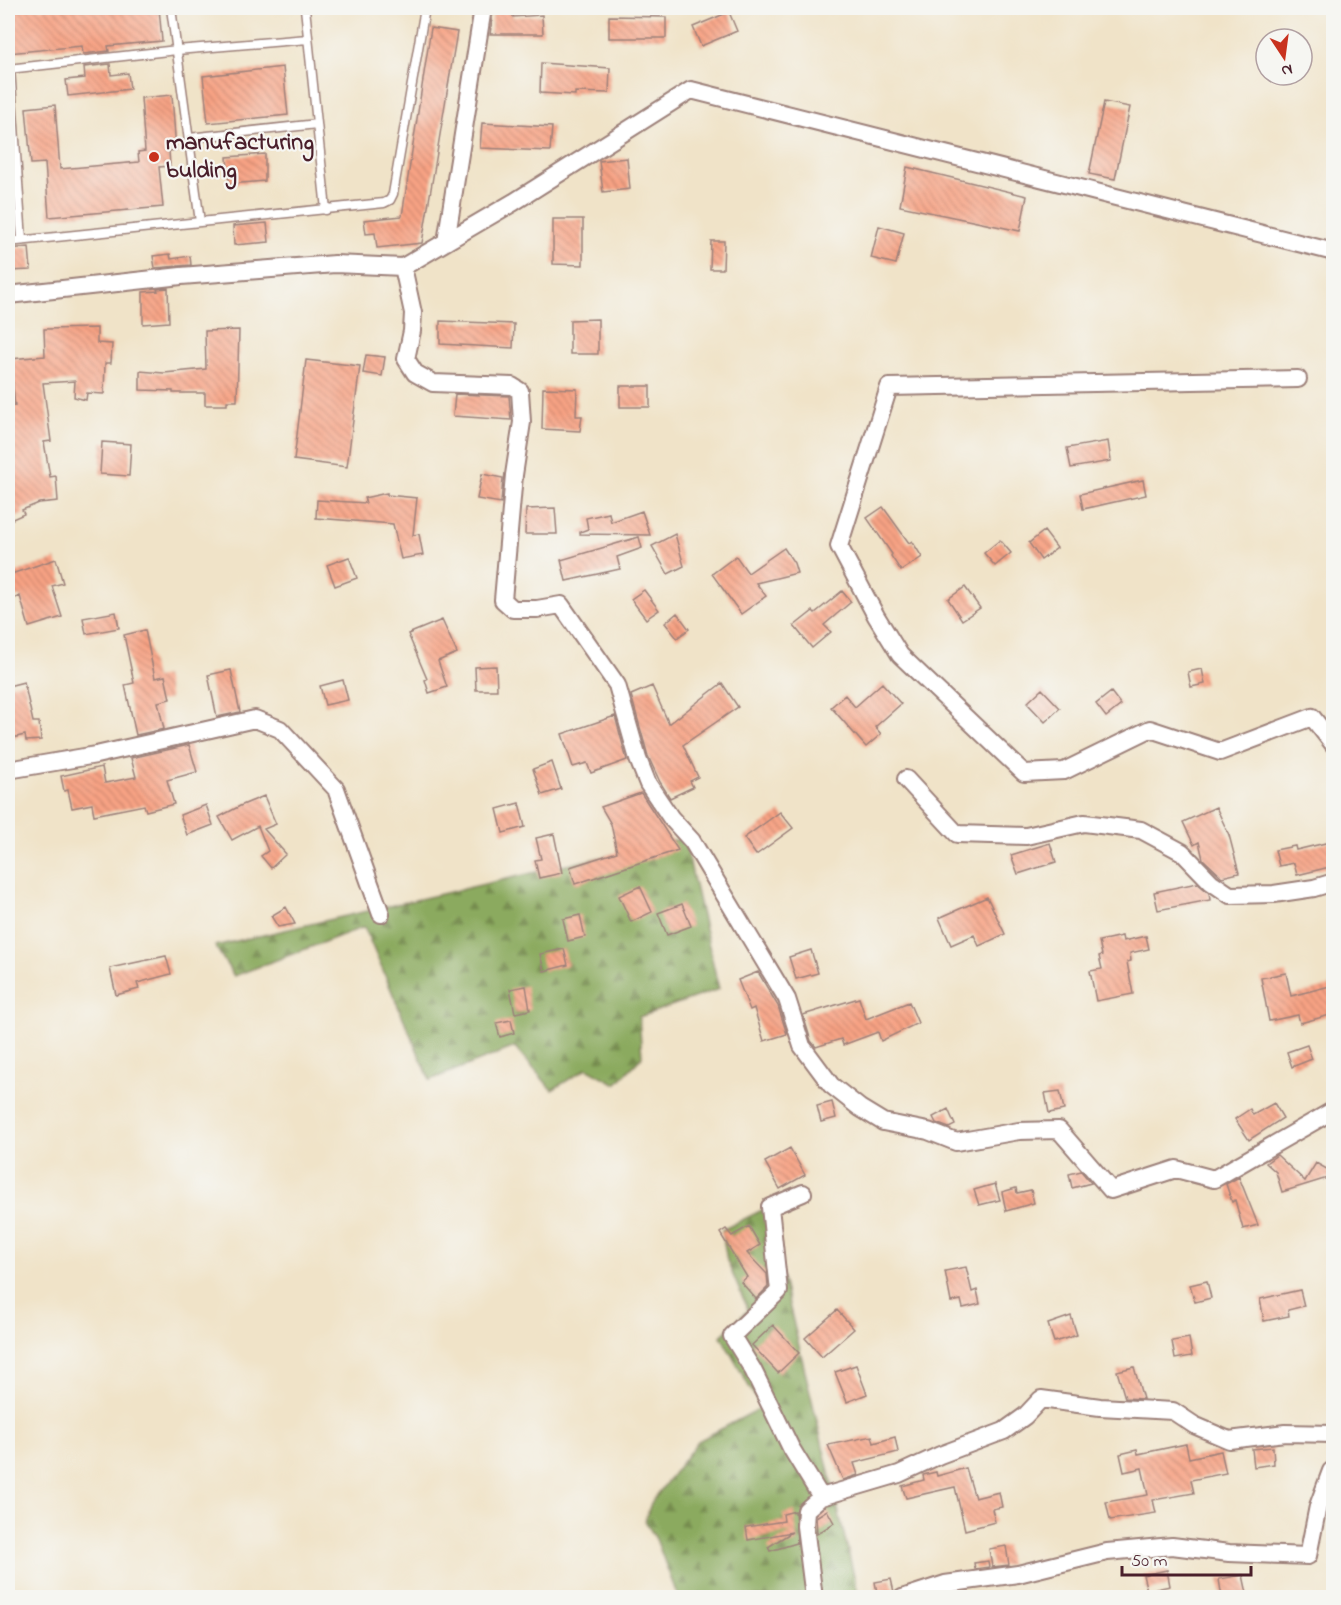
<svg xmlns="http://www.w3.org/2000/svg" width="1341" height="1605" font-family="'Indie Flower',sans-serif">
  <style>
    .forest { fill: url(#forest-firs); stroke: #6a6444; stroke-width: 1.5 }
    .building { fill: url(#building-back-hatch) }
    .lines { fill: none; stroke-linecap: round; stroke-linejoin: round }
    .lane-casing { stroke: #9d817a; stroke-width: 11 }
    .street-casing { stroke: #9d817a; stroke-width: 20 }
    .lane { stroke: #fff; stroke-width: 8 }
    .street { stroke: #fff; stroke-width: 16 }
    .poi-dot { fill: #c8321e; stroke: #f6f6f2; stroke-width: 2 }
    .labels { text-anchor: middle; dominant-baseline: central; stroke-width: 4.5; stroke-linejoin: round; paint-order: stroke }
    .poi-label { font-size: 24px; font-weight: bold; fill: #4a1f2b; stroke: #f6f6f2; text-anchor: start }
  </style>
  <defs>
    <pattern id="forest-firs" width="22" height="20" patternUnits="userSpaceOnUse" patternTransform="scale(1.5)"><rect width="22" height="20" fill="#8baa5e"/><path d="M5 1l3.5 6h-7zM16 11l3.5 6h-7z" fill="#748a4e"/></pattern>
    <pattern id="building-back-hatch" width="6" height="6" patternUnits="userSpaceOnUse" patternTransform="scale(1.5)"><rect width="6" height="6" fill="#f8a384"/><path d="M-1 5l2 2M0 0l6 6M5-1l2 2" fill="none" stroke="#cb846c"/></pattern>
  </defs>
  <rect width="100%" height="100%" fill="#f6f6f2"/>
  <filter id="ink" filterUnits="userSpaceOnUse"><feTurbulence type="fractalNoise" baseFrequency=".0167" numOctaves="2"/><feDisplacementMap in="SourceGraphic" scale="12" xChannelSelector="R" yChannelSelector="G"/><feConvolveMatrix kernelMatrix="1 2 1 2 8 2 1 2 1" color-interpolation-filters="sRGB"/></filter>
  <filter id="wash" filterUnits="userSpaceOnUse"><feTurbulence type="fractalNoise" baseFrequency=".008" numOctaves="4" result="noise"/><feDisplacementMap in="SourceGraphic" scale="24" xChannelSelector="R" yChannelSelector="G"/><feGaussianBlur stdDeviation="1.35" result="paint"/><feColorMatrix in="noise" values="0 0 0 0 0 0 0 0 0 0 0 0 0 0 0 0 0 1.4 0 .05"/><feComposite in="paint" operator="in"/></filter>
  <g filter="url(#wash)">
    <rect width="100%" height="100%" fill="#f0e3c8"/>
    <path class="forest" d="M684 838 719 989 639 1017 642 1057 616 1084 587 1068 552 1090 515 1047 430 1080 364 927 234 976 215 946Z
      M766 1208 859 1597H678L656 1539 645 1521 651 1503 698 1441 761 1408 721 1336 748 1310 727 1261 722 1230Z"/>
    <g id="blocks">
      <path class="building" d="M8 8H159L162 41 108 46 109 51 83 54 82 46 8 53Z
        M493 12H513V17L542 15 543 34H490Z
        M729 12 737 31 701 46 693 27Z
        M609 16 666 17V38H609Z
        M431 28 457 32 422 243 377 248 375 233 366 234 364 220 402 216Z
        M541 63 610 68 609 93 575 92V95L540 93Z
        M110 64 111 75 128 73 130 89 68 96 66 80 85 78 84 67Z
        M283 67 288 115 208 123 203 76Z
        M172 95 176 150 169 151 170 166 159 167 163 207 49 217 45 163 31 164 26 108 55 105 60 169 139 162 138 152 145 151 141 98Z
        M1104 102 1130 107 1115 179 1089 174Z
        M482 123 552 127 550 151 480 148Z
        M265 154V181L229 184 227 157Z
        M627 158 630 189 603 192 599 161Z
        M907 167 1027 196 1020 231 900 206Z
        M553 219H583V265L553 264Z
        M267 223 269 242 234 245 233 226Z
        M879 226 904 233 896 264 871 258Z
        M711 241H724L723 269H710Z
        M29 247 31 270 8 271V249Z
        M170 254 171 259 190 256 191 265 155 268 153 256Z
        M168 288 169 322 143 324V292L158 291 157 289Z
        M598 319V354H570V320Z
        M440 321 514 324 513 348 440 344Z
        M97 328V343L112 344 111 363H105L104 394 87 393 86 400 74 397 75 381 43 383 51 441 44 442 50 477 56 476 58 501 39 503 22 510 24 514 8 521V407L15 406 10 359 45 356 44 329Z
        M239 330 237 401H227V405H205V393H173V391L140 390V371L164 373 206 369 205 331Z
        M366 355 385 357 382 376 363 373Z
        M306 360 360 366 347 467 294 460Z
        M620 386H650V407H620Z
        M543 388 577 389 576 416H582L580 431 542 429Z
        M455 394 509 396 511 420 453 416Z
        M1108 441 1111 461 1071 468 1067 448Z
        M102 442 131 444 129 476 100 474Z
        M482 474 503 478 501 503 477 499Z
        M1143 480 1146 495 1083 509 1080 494Z
        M387 493V495L417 498 413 535 419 534 423 555 401 559 393 524 316 518 317 500 366 503 364 498Z
        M883 507 909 543 912 541 922 557 901 571 891 556 892 554 867 518Z
        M555 508 557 534H525L526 509Z
        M642 511 650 535 580 534V532L588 529 586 518 609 513 611 522Z
        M1044 531 1057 548 1041 560 1029 543Z
        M675 534 684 566 668 574 652 546Z
        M639 537 642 548 617 557 620 569 566 581 561 560Z
        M1000 540 1011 553 995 566 984 553Z
        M784 548 794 563 797 573 756 583 766 596 741 614 712 574 736 556 748 573Z
        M349 557 357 578 335 586 327 565Z
        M56 559 63 583 52 586 62 617 29 627 20 596 8 601V575Z
        M965 587 980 608 962 620 948 599Z
        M644 590 659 610 646 619 631 599Z
        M842 591 851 602 824 625 831 632 812 648 794 626 813 611 815 613Z
        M116 612 119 628 86 634 83 618Z
        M677 613 689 629 677 638 665 623Z
        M442 620 457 653 438 661 447 687 429 693 425 680 427 679 408 634Z
        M145 630 155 678 165 676 170 699 158 702 164 729 136 735 125 685 134 683 124 635Z
        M496 666 497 690H476L475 667Z
        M1202 669 1205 684 1191 687 1188 672Z
        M231 670 240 712 217 717 208 675Z
        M343 680 348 700 325 705 320 686Z
        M24 682 33 722H39L41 740 26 741 25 735 8 739V686Z
        M722 683 738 707 683 745 698 777 690 781 693 787 670 798 660 782 648 756 631 695 652 686 669 724Z
        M882 683 901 704 875 727 881 734 866 747 831 707 845 695 855 707Z
        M1042 689 1060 708 1045 722 1027 703Z
        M1111 692 1121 705 1106 717 1096 704Z
        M615 716 627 760 591 773 587 763 573 767 562 734Z
        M189 745 197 772 167 780 174 804 146 811 144 805 94 815 92 804 72 808 68 790 64 791 61 776 102 767 105 783 136 777 131 758Z
        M552 762 561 789 542 795 533 769Z
        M641 793 678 850 575 884 570 867 617 852 611 824 601 807Z
        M264 796 276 824 264 829 286 854 271 868 261 856 268 851 258 826 232 840 219 817 240 806Z
        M519 803 525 827 503 833 497 809Z
        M206 805 213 825 187 835 180 815Z
        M1216 807 1229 835 1239 873 1222 877 1203 859 1199 842 1194 845 1183 822Z
        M780 812 793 828 756 855 744 838Z
        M554 834 562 873 539 878 535 860 541 859 536 838Z
        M1334 841V866L1297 875 1294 863 1279 866 1275 850 1295 846 1296 850Z
        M1050 843 1056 862 1018 874 1011 855Z
        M1197 883 1209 893 1210 900 1158 910 1154 892Z
        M640 886 652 912 631 922 619 896Z
        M987 897 1005 934 979 946 974 935 951 945 939 918Z
        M682 904 691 926 667 935 658 913Z
        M286 907 295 924 278 927 271 916Z
        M580 915 585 937 568 941 563 919Z
        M1122 936 1123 941 1146 936 1149 949 1130 953 1131 961 1127 962 1133 994 1096 1001 1090 971 1102 969 1099 956 1102 955 1099 941Z
        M564 949 568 965 544 971 540 954Z
        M811 950 818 973 796 979 789 957Z
        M166 956 171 974 137 983 139 989 116 995 110 968Z
        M758 972 778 1006 787 1034 764 1041 754 1008 750 1010 738 980Z
        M1286 973 1291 996 1334 985V1014L1300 1023 1298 1015 1269 1021 1261 978Z
        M526 986 530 1010 515 1013 510 989Z
        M859 998 866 1019 909 1002 918 1023 881 1041 878 1032 843 1045 841 1039 816 1047 811 1041 803 1015Z
        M511 1020 514 1033 500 1037 496 1023Z
        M1307 1045 1312 1059 1292 1067 1287 1052Z
        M1060 1091 1064 1110 1049 1113 1045 1093Z
        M832 1102 836 1118 821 1122 817 1106Z
        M1274 1103 1283 1118 1249 1140 1235 1119 1250 1109 1253 1115Z
        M948 1109 955 1125 949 1128 936 1123 933 1117Z
        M790 1148 805 1175 780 1189 765 1162Z
        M1277 1155 1305 1181 1316 1163 1334 1173V1176L1282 1192 1276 1172 1266 1163Z
        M1081 1171 1091 1183 1072 1188 1069 1174Z
        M1239 1177 1258 1225 1243 1229 1235 1200 1232 1202 1226 1184Z
        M995 1184 1000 1200 979 1205 974 1190Z
        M1016 1188 1017 1193 1031 1190 1034 1203 1006 1211 1002 1192Z
        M749 1226 760 1245 747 1253 767 1274 768 1287 756 1299 741 1282 747 1277 720 1233 726 1229 732 1236Z
        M966 1267 972 1292 977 1290 980 1304 963 1308 961 1300 951 1302 945 1271Z
        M1207 1281 1211 1298 1195 1302 1190 1285Z
        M1300 1290 1304 1306 1288 1310 1289 1316 1264 1321 1260 1299Z
        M837 1310 854 1329 822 1357 805 1338Z
        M1071 1316 1077 1335 1054 1342 1048 1324Z
        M773 1325 799 1353 778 1373 752 1345Z
        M1189 1338 1192 1356 1175 1359 1172 1341Z
        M856 1365 867 1394 847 1402 835 1372Z
        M1134 1367 1143 1399 1125 1398 1117 1371Z
        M872 1436 874 1443 895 1437 898 1452 854 1463 858 1475 843 1480 828 1445Z
        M1186 1444 1189 1458 1221 1451 1226 1473 1191 1480 1194 1493 1153 1500 1156 1513 1110 1520 1106 1502 1148 1495 1142 1468 1124 1472 1120 1454 1137 1450 1138 1454Z
        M1273 1447 1274 1464 1254 1467 1252 1449Z
        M966 1468 975 1498 999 1492 1002 1507 992 1509 995 1522 965 1530 955 1487 906 1498 902 1486 924 1480 923 1475 936 1472 937 1476Z
        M827 1510 834 1523 817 1534 816 1517Z
        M795 1511 797 1543 770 1551 768 1547 792 1532 748 1540 746 1527 784 1521 783 1514Z
        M1006 1546 1009 1565 992 1567 989 1549Z
        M988 1561 989 1567 975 1569 974 1563Z
        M1167 1570 1170 1586 1147 1591 1143 1575Z
        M1243 1575 1248 1598H1222L1219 1579Z
        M891 1579 894 1592 892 1595 878 1598 875 1582Z"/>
    </g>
  </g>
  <g filter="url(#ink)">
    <use href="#blocks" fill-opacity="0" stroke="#9d817a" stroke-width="1.5"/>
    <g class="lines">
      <g class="lane-casing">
        <path id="lane" d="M171 8 200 222 384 203 390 200 393 194 425 8
          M305 8 326 210
          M10 68 22 240
          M8 69 177 50 308 39
          M189 138 317 124
          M8 242 200 222"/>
      </g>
      <g class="street-casing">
        <path id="street" d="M446 242 483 8
          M403 267 413 313 412 331 406 359 415 373 433 383 512 386 520 391 522 422 514 475 503 600 513 609H537L561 605 617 685 638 759 648 784 671 818 692 841 787 999 802 1046 831 1085 860 1108 883 1122 928 1131 956 1142 1019 1131 1059 1130 1111 1190 1176 1169 1214 1179 1334 1110
          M8 295 181 276 335 264 403 267 514 202 691 90 1334 252
          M1298 379 889 387 839 546 876 616 900 655 1024 773 1064 771 1150 729 1220 752 1312 717 1334 745
          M8 770 96 755 255 719 280 729 336 789 381 914
          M906 779 957 834 1026 836 1084 823 1141 830 1182 852 1211 882 1230 895 1274 894 1314 888 1334 882
          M803 1193 770 1207 779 1291 732 1336 753 1370 791 1448 821 1497 806 1510 805 1526 814 1598
          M821 1497 899 1474 940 1455 1004 1431 1025 1416 1041 1399 1100 1407 1173 1411 1194 1425 1229 1440 1285 1433 1334 1434
          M902 1598 945 1584 1018 1574 1107 1552 1172 1546 1229 1553 1308 1556 1318 1506 1331 1471 1334 1469"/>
      </g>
      <use href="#lane" class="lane"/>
      <use href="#street" class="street"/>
    </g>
  </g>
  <circle class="poi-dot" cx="154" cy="157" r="6"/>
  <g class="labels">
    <g class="poi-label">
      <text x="166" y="143">manufacturing<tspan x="166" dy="28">bulding</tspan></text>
    </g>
  </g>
  <rect width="1341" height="1605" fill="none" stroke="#f6f6f2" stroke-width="30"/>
  <g transform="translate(1284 57) rotate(167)"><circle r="28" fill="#f6f6f2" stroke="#b1a0a2" stroke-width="1.5"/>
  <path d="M0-4.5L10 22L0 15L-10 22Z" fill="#c8321e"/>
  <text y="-9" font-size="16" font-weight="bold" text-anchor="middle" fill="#4a1f2b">N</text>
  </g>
  <path d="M1122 1566v9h129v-9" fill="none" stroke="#4a1f2b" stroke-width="3"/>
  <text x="1131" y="1566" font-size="18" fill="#4a1f2b" stroke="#f6f6f2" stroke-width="4.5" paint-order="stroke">50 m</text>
</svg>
